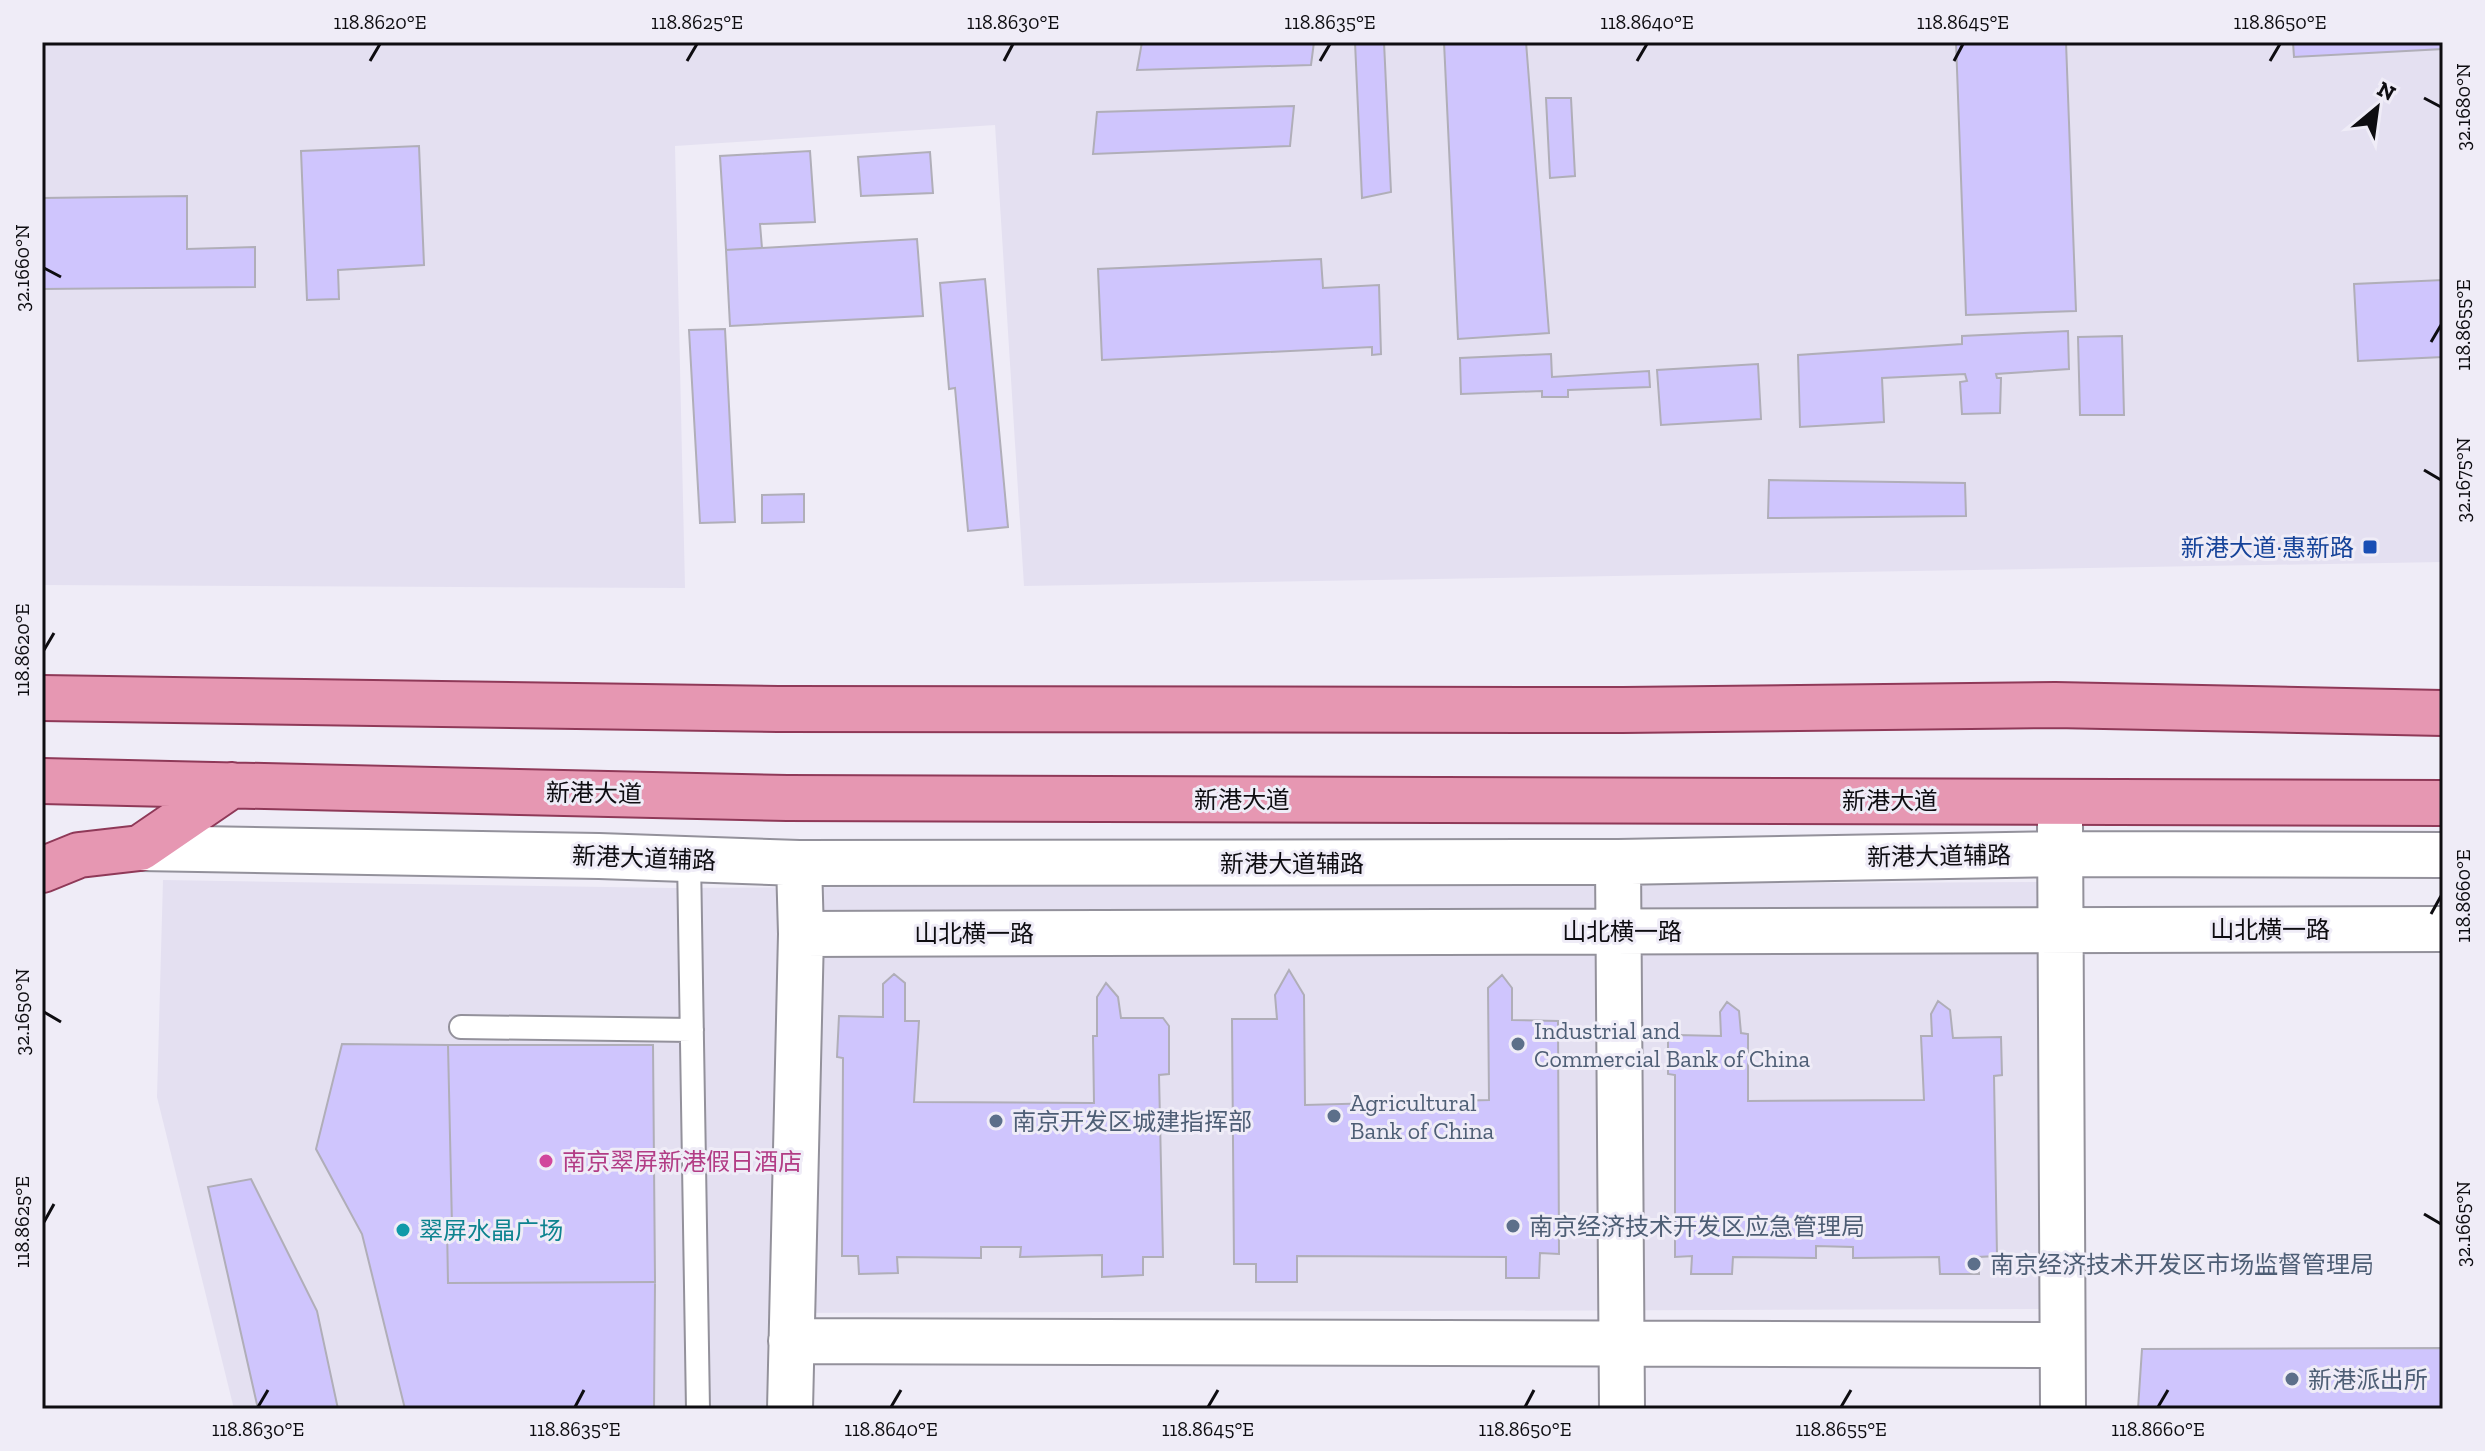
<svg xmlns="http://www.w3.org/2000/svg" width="2485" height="1451" font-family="'Zilla Slab','Noto Sans SC',serif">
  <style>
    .built { fill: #e4e0f1 }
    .building { fill: #cfc5fd; stroke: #b0aeb8; stroke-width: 2 }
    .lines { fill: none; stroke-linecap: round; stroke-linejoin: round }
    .lane-casing { stroke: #93919b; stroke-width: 26 }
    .street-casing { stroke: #93919b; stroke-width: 48 }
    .primary-casing { stroke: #8f3958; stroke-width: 48 }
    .lane { stroke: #fff; stroke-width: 22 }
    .street { stroke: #fff; stroke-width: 44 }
    .primary { stroke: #e697b2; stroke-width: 44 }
    .ticks { fill: none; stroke: #0e0d11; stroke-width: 3 }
    .transit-dot { fill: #1a4fb4; stroke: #efecf7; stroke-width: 3 }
    .service-dot { fill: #5c6f8a; stroke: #efecf7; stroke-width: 3 }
    .hotel-dot { fill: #d1479c; stroke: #efecf7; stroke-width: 3 }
    .culture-dot { fill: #0f9aa8; stroke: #efecf7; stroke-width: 3 }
    .labels { text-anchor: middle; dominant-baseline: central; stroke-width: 6; stroke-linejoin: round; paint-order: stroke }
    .transit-label { font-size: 24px; fill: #164399; stroke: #efecf7; text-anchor: end }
    .street-label { font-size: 24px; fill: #0e0d11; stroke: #efecf7 }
    .service-label { font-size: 24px; fill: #4e5e75; stroke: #efecf7; text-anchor: start }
    .hotel-label { font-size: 24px; fill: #b23c85; stroke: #efecf7; text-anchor: start }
    .culture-label { font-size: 24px; fill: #0d838f; stroke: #efecf7; text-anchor: start }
    .neatline { fill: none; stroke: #0e0d11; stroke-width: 3 }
    .ticks-label { font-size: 20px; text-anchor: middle; fill: #0e0d11 }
  </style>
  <rect width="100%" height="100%" fill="#efecf7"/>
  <path class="built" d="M42 42H2443V562L1024 586 995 125 675 146 685 588 42 585Z
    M163 880 672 888 2043 882 2044 1309 768 1313 766 1409H234L157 1097Z"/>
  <path class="building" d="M1142 42H1314L1311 65 1137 70Z
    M1355 42H1384L1391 192 1362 198Z
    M1444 42H1526L1549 333 1458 339Z
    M1956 42H2066L2076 311 1966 315Z
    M2293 42H2443V49L2294 57Z
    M1546 98H1571L1575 176 1550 178Z
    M1294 106 1290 146 1093 154 1097 112Z
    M419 146 424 265 338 270 339 299 307 300 301 151Z
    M810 151 815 222 760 224 762 248 726 250 720 156Z
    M930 152 933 193 861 196 858 157Z
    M187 196V249L255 247V287L42 289V198Z
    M917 239 923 316 730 326 726 250Z
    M1321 259 1323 288 1379 285 1381 354 1372 355V347L1102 360 1098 269Z
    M985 279 1008 527 968 531 955 388 949 389 940 283Z
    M2443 280V357L2358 361 2354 284Z
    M725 329 735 522 700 523 689 330Z
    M2068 331 2069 369 1996 374 1997 378H2001L2000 413 1962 414 1960 382 1967 381 1965 374 1882 378 1884 422 1800 427 1798 355 1962 344V336Z
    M2122 336 2124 415H2080L2078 337Z
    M1551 354 1552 377 1649 371 1650 387 1568 390V397H1542V391L1461 394 1460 358Z
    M1758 364 1761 419 1661 425 1657 370Z
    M1769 480 1965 483 1966 516 1768 518Z
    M804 494V522L762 523V495Z
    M1289 970 1304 995 1305 1105 1489 1100 1488 988 1502 975 1512 988V1020L1558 1021 1559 1254 1540 1253 1539 1278H1506V1257L1297 1256V1282H1256V1264H1234L1232 1019H1277L1275 995Z
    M894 974 905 983V1021H919L914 1102 1094 1103 1093 1036H1097V997L1106 983 1118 997 1121 1018H1163L1169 1026V1074L1159 1075 1163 1257H1143V1275L1102 1277V1255L1020 1257 1021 1247H981V1258L897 1257 898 1273 859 1274 858 1256H842L843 1058 837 1057 839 1016 883 1017V984Z
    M1938 1001 1950 1010 1953 1038 2001 1037 2002 1075 1994 1076 1997 1256 1978 1257 1979 1274H1940L1939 1257 1853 1258V1247L1816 1246V1258L1733 1257 1732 1274H1691L1692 1256 1675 1257V1075L1668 1074V1040L1677 1035 1721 1036 1720 1012 1727 1002 1739 1011 1741 1033 1748 1034V1101L1924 1100 1921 1036H1932L1931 1014Z
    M342 1044 448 1045 452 1226 447 1225 448 1283 655 1282 654 1409H405L362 1234 316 1149Z
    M448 1045H653L655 1282 448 1283 447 1225 452 1226Z
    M251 1179 317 1311 338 1409H258L208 1187Z
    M2443 1348V1409H2138L2142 1349Z"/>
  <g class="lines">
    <g class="lane-casing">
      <path id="lane" d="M689 859 698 1409
        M461 1027 692 1030"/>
    </g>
    <g class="street-casing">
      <path id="street" d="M2060 823 2063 1409
        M140 848 599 856 799 863 1618 862 2060 854 2443 855
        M1618 862 1622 1409
        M801 934 2443 929
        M791 1341 2062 1345
        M790 1409 801 934 799 863"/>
    </g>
    <g class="primary-casing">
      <path id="primary" d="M42 698 778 709 1623 710 2055 705 2443 713
        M42 781 787 798 2443 803
        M42 870 79 855 140 848 232 785"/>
    </g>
    <use href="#lane" class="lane"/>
    <use href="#street" class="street"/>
    <use href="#primary" class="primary"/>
  </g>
  <path class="ticks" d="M370 61 380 44M687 61 697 44M1004 61 1013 44M1320 61 1330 44M1637 61 1647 44M1954 61 1963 44M2270 61 2280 44M2424 98 2441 107M44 268 61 277M2431 342 2441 325M2424 470 2441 480M44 650 54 633M2431 914 2441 896M44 1012 61 1022M2424 1214 2441 1224M44 1222 54 1204M258 1407 268 1390M575 1407 584 1390M891 1407 901 1390M1208 1407 1218 1390M1525 1407 1534 1390M1841 1407 1851 1390M2158 1407 2168 1390"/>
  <rect class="transit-dot" x="2362" y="539" width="16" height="16" rx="4"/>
  <g class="service-dot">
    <circle cx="1518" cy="1044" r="8"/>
    <circle cx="1334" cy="1116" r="8"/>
    <circle cx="996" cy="1121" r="8"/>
    <circle cx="1513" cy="1226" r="8"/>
    <circle cx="1974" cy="1264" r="8"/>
    <circle cx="2292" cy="1379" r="8"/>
  </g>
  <circle class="hotel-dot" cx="546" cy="1161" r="8"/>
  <circle class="culture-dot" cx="403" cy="1230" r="8"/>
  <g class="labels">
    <g class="transit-label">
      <text x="2354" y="547">新港大道·惠新路</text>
    </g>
    <g class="street-label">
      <text transform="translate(594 793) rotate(1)">新港大道</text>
      <text x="1242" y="799">新港大道</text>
      <text x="1890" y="800">新港大道</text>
      <text transform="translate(1939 856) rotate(-1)">新港大道辅路</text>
      <text transform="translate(644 858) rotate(2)">新港大道辅路</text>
      <text x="1292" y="863">新港大道辅路</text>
      <text x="2270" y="929">山北横一路</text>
      <text x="1622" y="931">山北横一路</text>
      <text x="974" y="933">山北横一路</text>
    </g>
    <g class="service-label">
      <text x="1534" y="1030">Industrial and<tspan x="1534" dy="28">Commercial Bank of China</tspan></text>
      <text x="1350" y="1102">Agricultural<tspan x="1350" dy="28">Bank of China</tspan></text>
      <text x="1012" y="1121">南京开发区城建指挥部</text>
      <text x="1529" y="1226">南京经济技术开发区应急管理局</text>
      <text x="1990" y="1264">南京经济技术开发区市场监督管理局</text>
      <text x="2308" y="1379">新港派出所</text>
    </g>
    <g class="hotel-label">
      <text x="562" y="1161">南京翠屏新港假日酒店</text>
    </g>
    <g class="culture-label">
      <text x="419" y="1230">翠屏水晶广场</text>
    </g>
  </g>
  <rect width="2485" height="1451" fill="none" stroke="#efecf7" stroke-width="88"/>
  <g transform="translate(2377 108) rotate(29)" stroke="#efecf7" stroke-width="6" paint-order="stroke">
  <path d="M0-6L14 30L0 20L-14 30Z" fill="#0e0d11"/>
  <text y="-12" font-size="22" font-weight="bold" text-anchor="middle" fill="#0e0d11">N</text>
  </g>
  <rect x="44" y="44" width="2397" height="1363" class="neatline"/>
  <g class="ticks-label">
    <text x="380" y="29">118.8620°E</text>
    <text x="697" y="29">118.8625°E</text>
    <text x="1013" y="29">118.8630°E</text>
    <text x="1330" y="29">118.8635°E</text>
    <text x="1647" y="29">118.8640°E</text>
    <text x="1963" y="29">118.8645°E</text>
    <text x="2280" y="29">118.8650°E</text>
    <text transform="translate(2463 107) rotate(-90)" y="7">32.1680°N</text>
    <text transform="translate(22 268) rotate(-90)" y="7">32.1660°N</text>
    <text transform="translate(2463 325) rotate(-90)" y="7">118.8655°E</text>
    <text transform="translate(2463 480) rotate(-90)" y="7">32.1675°N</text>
    <text transform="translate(22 650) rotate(-90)" y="7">118.8620°E</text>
    <text transform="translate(2463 896) rotate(-90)" y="7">118.8660°E</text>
    <text transform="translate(22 1012) rotate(-90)" y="7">32.1650°N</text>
    <text transform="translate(22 1222) rotate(-90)" y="7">118.8625°E</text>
    <text transform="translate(2463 1224) rotate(-90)" y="7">32.1665°N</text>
    <text x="258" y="1436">118.8630°E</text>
    <text x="575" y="1436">118.8635°E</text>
    <text x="891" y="1436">118.8640°E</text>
    <text x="1208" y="1436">118.8645°E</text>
    <text x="1525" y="1436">118.8650°E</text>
    <text x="1841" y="1436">118.8655°E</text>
    <text x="2158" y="1436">118.8660°E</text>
  </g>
</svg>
